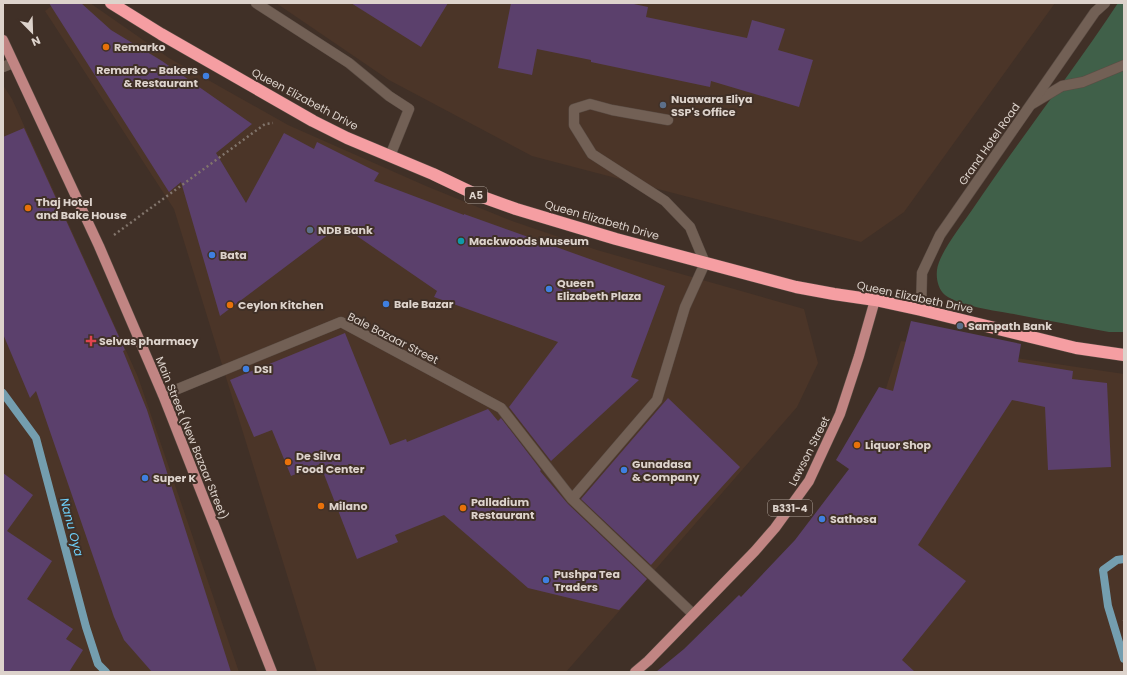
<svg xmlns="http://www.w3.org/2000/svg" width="1127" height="675" font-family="Poppins,sans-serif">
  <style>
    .built { fill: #4b3528 }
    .green { fill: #406049 }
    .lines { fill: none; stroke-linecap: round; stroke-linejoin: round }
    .stream { stroke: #749eaf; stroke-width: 8 }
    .building { fill: #5b406c }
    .lane-casing { stroke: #5a4c44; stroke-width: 11 }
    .street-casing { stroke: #5a4c44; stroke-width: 11 }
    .primary-casing { stroke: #5a4c44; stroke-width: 11 }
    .highway-casing { stroke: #5a4c44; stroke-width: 13 }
    .path { stroke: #82756c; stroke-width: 2.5; stroke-dasharray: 2 3; stroke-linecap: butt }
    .lane { stroke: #726055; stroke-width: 10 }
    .street { stroke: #726055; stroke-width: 10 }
    .primary { stroke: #c18583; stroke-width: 10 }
    .highway { stroke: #f59ea2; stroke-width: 12 }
    .food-dot { fill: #e8710a; stroke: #403027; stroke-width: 1.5 }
    .shop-dot { fill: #3f7fe0; stroke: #403027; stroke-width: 1.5 }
    .service-dot { fill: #5c6f8a; stroke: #403027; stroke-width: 1.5 }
    .culture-dot { fill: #0f9aa8; stroke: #403027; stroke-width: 1.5 }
    .health-dot { fill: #e0444e; stroke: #403027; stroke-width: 1.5 }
    .labels { text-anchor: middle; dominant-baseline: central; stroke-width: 4; stroke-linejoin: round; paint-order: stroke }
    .shield { fill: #403027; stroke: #aea29a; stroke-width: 1 }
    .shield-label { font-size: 10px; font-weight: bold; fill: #ddd3cc }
    .poi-label { font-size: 11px; font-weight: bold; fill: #ddd3cc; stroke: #403027; text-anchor: start }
    .street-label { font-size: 11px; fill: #ddd3cc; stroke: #403027 }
    .water-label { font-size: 12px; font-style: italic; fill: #6dcff8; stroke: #403027 }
  </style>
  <rect width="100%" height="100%" fill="#403027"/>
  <path class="built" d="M55 3H90L169 58 288 125 426 186 512 221 597 250 804 309 818 363 797 407 566 672H317L174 209 45 11Z
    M276 3H1055L904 212 861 242 532 156 389 80Z
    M3 85 12 99 138 377 239 672H3Z
    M901 341 1124 374V672H682L837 504 876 420Z"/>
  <path class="green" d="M1118 3H1124V332H1109C1078 326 1046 320 1014 314 996 311 959 306 945 295 938 289 936 279 937 270 939 253 962 225 972 210 1019 140 1071 74 1118 3Z"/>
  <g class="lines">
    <path class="stream" d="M3 393 36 438 86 627 98 664 106 672
      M1124 559 1117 560 1103 570 1108 606 1124 659"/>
  </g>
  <path class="building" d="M49 3H81L111 30 162 61 252 124 216 153 246 203 284 133 314 149 317 142 379 173 374 181 464 215V214L665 286 631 377 639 380 551 461 509 407 558 342 434 297 437 291 341 225 220 316 181 182 169 192Z
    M351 3H448L421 47Z
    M511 3H629L648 7 646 17 747 38 752 20 785 29 778 50 813 60 799 107 711 81 710 87 591 62V60L537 49 532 75 498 68Z
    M24 128 125 350 123 351 147 410 231 672H152L124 640 114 617 36 391 30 398 3 334V137Z
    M911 321 1021 344 1018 362 1073 371 1072 379 1107 383 1111 467 1048 470 1045 407 1012 400 918 545 966 581 902 660 915 672H656L684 649 739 595 741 597 795 540 849 469 836 460 879 387 893 391Z
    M345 333 390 445 406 439 407 442 488 409 498 421 501 418 541 470 540 471 568 504 647 579 619 610 528 588 444 515 395 535 398 542 357 559 320 464 291 476 272 430 254 437 230 380Z
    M668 398 740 467 651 565 581 499Z
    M3 473 33 495 7 531 52 561 27 599 73 629 66 639 83 650 69 672H3Z"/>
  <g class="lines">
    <g class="lane-casing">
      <path id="lane" d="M256 3 349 63 389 96 409 109 390 156
        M3 67 13 63
        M1032 104 1062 86 1083 82 1124 65
        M668 120 612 110 590 104 574 109V125L592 154 665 201 690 227 705 263"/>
    </g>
    <g class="street-casing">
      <path id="street" d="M921 310 922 273 940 235 1095 12 1105 3
        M163 395 341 322 501 408 572 499
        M693 614 572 499 657 400 685 307 705 263"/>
    </g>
    <g class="primary-casing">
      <path id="primary" d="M3 40 99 246 163 395 272 672
        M635 672 648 661 755 551 775 528 809 481 840 414 859 356 875 300"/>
    </g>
    <g class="highway-casing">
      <path id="highway" d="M111 3 161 34 313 121 347 138 433 174 477 195 516 209 616 239 796 287 834 294 875 300 921 310 1076 348 1124 355"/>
    </g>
    <path class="path" d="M114 235 265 124 273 123
      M1124 620V621"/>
    <use href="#lane" class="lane"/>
    <use href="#street" class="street"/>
    <use href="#primary" class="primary"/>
    <use href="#highway" class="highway"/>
  </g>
  <g class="food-dot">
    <circle cx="106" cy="47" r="4"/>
    <circle cx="28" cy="208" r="4"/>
    <circle cx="230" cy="305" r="4"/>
    <circle cx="857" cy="445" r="4"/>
    <circle cx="288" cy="462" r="4"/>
    <circle cx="321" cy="506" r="4"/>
    <circle cx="463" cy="508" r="4"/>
  </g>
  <g class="shop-dot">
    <circle cx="206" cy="76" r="4"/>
    <circle cx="212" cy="255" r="4"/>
    <circle cx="549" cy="289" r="4"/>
    <circle cx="386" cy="304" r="4"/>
    <circle cx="246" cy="369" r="4"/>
    <circle cx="624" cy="470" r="4"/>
    <circle cx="145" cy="478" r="4"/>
    <circle cx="822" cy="519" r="4"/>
    <circle cx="546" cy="580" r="4"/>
  </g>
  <g class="service-dot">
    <circle cx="663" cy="105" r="4"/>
    <circle cx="310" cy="230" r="4"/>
    <circle cx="960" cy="326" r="4"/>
  </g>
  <circle class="culture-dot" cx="461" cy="241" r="4"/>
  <path class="health-dot" d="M89 335h4v4h4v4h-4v4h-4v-4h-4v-4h4z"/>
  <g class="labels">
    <g class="shield">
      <rect x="465" y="187" width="22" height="16" rx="3"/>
      <rect x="768" y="500" width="44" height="16" rx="3"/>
    </g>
    <g class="shield-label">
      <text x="476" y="195">A5</text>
      <text x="790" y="508">B331-4</text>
    </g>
    <g class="poi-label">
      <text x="114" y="47">Remarko</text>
      <text x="198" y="70" text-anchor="end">Remarko - Bakers<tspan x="198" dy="13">&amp; Restaurant</tspan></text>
      <text x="671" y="99">Nuawara Eliya<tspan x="671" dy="13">SSP's Office</tspan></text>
      <text x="36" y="202">Thaj Hotel<tspan x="36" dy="13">and Bake House</tspan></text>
      <text x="318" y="230">NDB Bank</text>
      <text x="469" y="241">Mackwoods Museum</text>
      <text x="220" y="255">Bata</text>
      <text x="557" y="283">Queen<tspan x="557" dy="13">Elizabeth Plaza</tspan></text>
      <text x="394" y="304">Bale Bazar</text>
      <text x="238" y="305">Ceylon Kitchen</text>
      <text x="968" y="326">Sampath Bank</text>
      <text x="99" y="341">Selvas pharmacy</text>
      <text x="254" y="369">DSI</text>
      <text x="865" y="445">Liquor Shop</text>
      <text x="296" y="456">De Silva<tspan x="296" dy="13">Food Center</tspan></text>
      <text x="632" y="464">Gunadasa<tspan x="632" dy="13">&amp; Company</tspan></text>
      <text x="153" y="478">Super K</text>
      <text x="471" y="502">Palladium<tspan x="471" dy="13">Restaurant</tspan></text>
      <text x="329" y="506">Milano</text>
      <text x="830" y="519">Sathosa</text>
      <text x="554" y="574">Pushpa Tea<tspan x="554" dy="13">Traders</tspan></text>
    </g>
    <g class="street-label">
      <text transform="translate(305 99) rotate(28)">Queen Elizabeth Drive</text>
      <text transform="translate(989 144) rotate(-55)">Grand Hotel Road</text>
      <text transform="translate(602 220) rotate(16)">Queen Elizabeth Drive</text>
      <text transform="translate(915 297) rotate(12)">Queen Elizabeth Drive</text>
      <text transform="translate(393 338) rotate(27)">Bale Bazaar Street</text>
      <text transform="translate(192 438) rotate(68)">Main Street (New Bazaar Street)</text>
      <text transform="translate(809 451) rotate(-63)">Lawson Street</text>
    </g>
    <g class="water-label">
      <text transform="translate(72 527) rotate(75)">Nanu Oya</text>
    </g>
  </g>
  <rect width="1127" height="675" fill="none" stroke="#ddd3cc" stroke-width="8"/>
  <g transform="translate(32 32) rotate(157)" stroke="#403027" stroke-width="3" paint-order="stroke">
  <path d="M0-3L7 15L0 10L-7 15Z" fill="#ddd3cc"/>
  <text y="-6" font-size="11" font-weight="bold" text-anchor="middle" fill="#ddd3cc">N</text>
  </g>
</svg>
